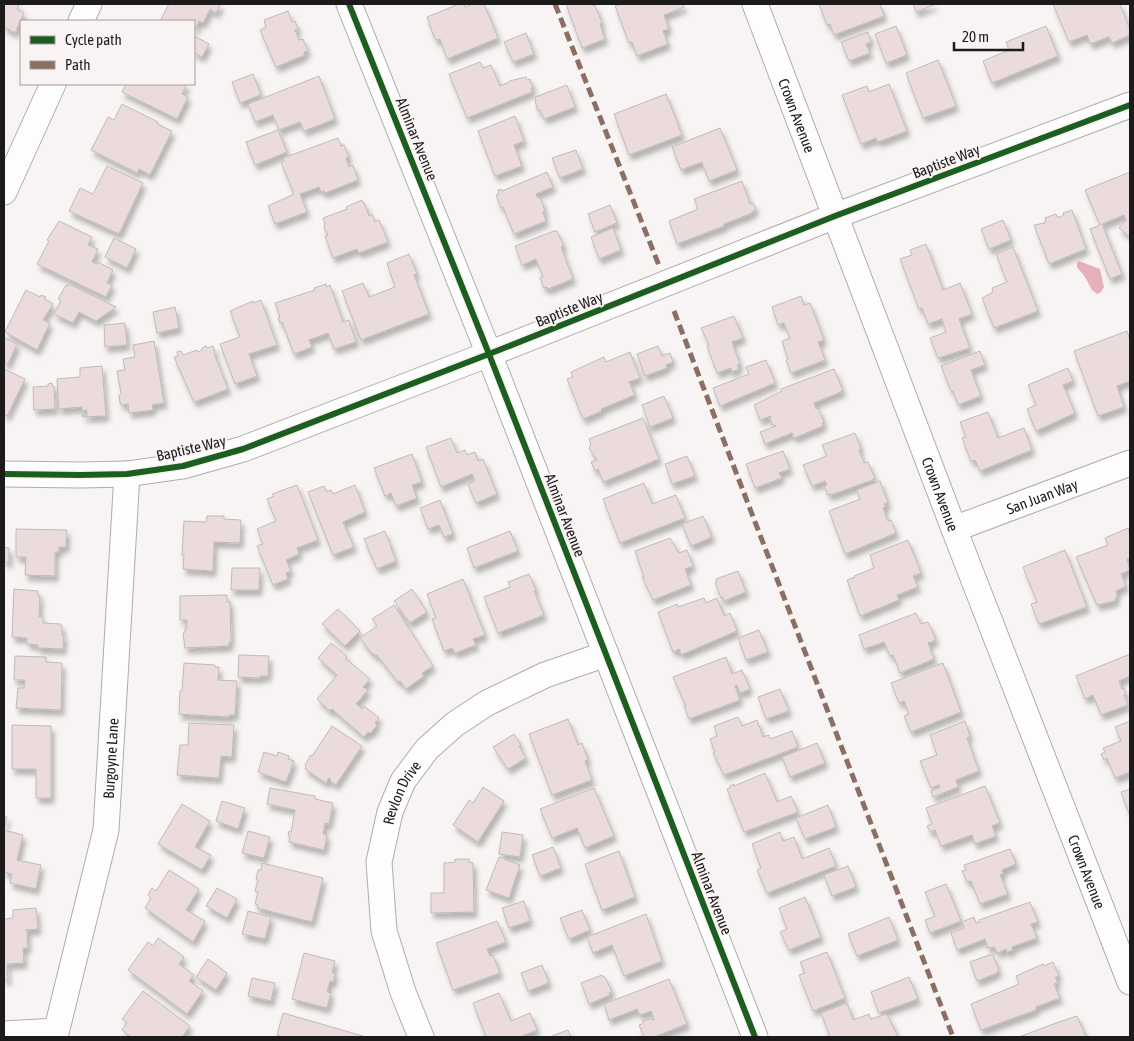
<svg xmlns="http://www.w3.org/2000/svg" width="1134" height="1041" font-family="'Asap Condensed',sans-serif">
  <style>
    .water { fill: #e6b0b8 }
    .building { fill: #ebdbdd; stroke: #bdbbbb; filter: url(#shadow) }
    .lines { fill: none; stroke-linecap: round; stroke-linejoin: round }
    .minor-casing { stroke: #afacac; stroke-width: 27 }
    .minor { stroke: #fefdfd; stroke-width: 25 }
    .quiet { stroke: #8d6e63; stroke-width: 5; stroke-dasharray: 10 5; stroke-linecap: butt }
    .cycleway-casing { stroke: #f9f3f3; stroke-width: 9 }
    .cycleway { stroke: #1b5e20; stroke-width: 6 }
    .labels { text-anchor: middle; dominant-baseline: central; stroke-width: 4; stroke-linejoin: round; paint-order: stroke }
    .street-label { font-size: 15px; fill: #1d1a1b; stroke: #f9f3f3 }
  </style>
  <defs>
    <filter id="shadow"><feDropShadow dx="3" dy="5.5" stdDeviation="2.5" flood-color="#0004"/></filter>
  </defs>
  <rect width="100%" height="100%" fill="#f8f4f4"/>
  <path class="water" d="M1079 261 1100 269 1104 287 1101 292 1097 294 1092 290 1085 277 1077 267V263Z"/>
  <path class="building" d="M4 4H19L17 9 24 13 15 33 4 27Z
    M169 4H221L216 13 210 9 203 23 199 21 194 32V21H160Z
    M459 4H464L465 7 473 4H484L498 38 447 59 440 39 436 40 434 37 427 17Z
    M566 4H592L593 6 595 5 602 23 600 24 605 39 582 48Z
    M621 4H683L684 7 664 15 669 29 663 31 668 44 637 56 632 42 629 43 615 6Z
    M819 4H880L884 16 834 35 830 24 827 25Z
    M913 4H936L916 12Z
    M1053 4H1120L1130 30V35L1112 43 1109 37 1090 44 1087 35 1069 42Z
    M288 11 292 22 295 21 298 29 295 30 299 40 303 39 308 51 304 52 305 55 276 67 260 30 266 27 264 20Z
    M896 26 907 55 886 63 875 34Z
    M1046 26 1058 56 992 83 983 61 1009 50 1006 42Z
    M868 32 871 42 866 44 870 53 849 61 841 42Z
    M526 33 534 54 513 62 504 42Z
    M194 36 209 44 202 57 194 53Z
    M938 60 956 106 923 118 906 73Z
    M480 62 483 68 491 65 500 86 509 82V81L526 77 527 80 530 79 533 87 531 88 532 92 467 118 449 74Z
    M253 74 261 95 240 103 232 82Z
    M319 76 335 119 304 131 300 122 279 130 273 115 255 122 248 104Z
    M126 84H187L182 94 188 97 177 119 122 92Z
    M889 84 907 131 878 142 876 138 861 144 842 95 867 86 869 92Z
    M567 85 575 107 544 119 540 110 538 111 535 101H536L535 97Z
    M666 94 682 135 629 155 614 114Z
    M122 104 158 122 157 124 172 131 150 175 139 169 137 173 91 150 108 117 114 120Z
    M515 116 524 141 514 145 522 166 495 176 478 131Z
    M720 128 737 170 709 181 702 162 681 170 672 147Z
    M278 130 287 152 255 165 246 142Z
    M338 138 341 146 344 145 349 157 346 158 349 167 353 165 358 180 325 193 324 191 321 192 319 187 300 194 307 212 275 224 268 206 294 194 281 162 284 161 283 158Z
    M576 150 583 169 560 178 552 158Z
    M107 166 143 183 119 234 69 211 80 188 93 194Z
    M547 172 553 187 536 194 538 198 540 197 545 211 543 212 546 221 514 234 503 207 501 208 496 195 499 194 498 190 501 189 502 191Z
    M1130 172V237L1119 228 1126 220 1124 215 1102 224 1122 274 1110 279 1090 229 1100 225 1085 190Z
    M742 181 750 204 753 203 756 209 750 214 724 224V226L677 244 669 221 698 209 694 199Z
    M362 200 363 203 364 202 369 216 372 214 375 222 379 220 388 242 359 253 357 249 333 258 325 236 328 235 324 228 325 223 323 218 347 209 346 207Z
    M610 205 617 223 595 232 588 214Z
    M1072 210 1086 249 1049 264 1034 225 1045 223 1044 222 1046 221 1045 218 1056 214 1057 217H1060L1064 215 1063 213Z
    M1003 220 1011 240 989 249 981 229Z
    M59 221 92 237 88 245 98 249 92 262 97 264 98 262 113 270 107 283 112 285 106 297 37 264 49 241 47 240Z
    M613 228 621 250 599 259 591 237Z
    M554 231H557L564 246 561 247 573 279 548 289 547 287 544 288 540 278 543 277 536 259 522 265 515 246Z
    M114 238 136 249 127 268 105 257Z
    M926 244 943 290 960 283 972 314 959 319 970 348 938 358 930 338 946 332 942 319 928 324 922 308 919 309 900 259 912 255 910 250Z
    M1013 247 1038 311 994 328 982 298 993 292 992 288 1007 282 996 254Z
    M409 254 417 274 414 275 429 314 361 340 342 291 363 283 369 297 395 287 387 263Z
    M69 284 116 307 96 321 79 312 73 323 54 314 61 301 58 299 66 285 68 286Z
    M326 284V287L330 285 343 322 349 320 356 342 334 349 328 333 309 340 312 347 294 354 282 322 280 323 278 318 280 317 275 303 315 290 314 288Z
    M26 290 40 297 41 295 46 297 44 299 53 304 43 320 50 323 37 350 5 332Z
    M801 296 804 305 810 303 824 340 818 342 825 360 791 373 786 360 788 359 782 341 790 338 784 323 778 325 772 307Z
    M261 300 277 345 249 354 257 376 235 384 220 344 240 337 230 311 253 301V303Z
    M175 307 179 328 157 333 153 312Z
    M734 316 743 338 732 342 740 364 737 365 739 369 732 372 731 368 717 373 707 346 709 345 701 328Z
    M125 323 127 345 105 347 104 325Z
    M1127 331 1130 340V381L1117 386 1124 407 1098 416 1074 351Z
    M4 338 17 344 8 364 4 362Z
    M154 341 164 403 152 405 153 410 129 413 128 404 123 405 120 403 119 396 121 393 117 371 125 370 123 359 135 357 133 345Z
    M206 346 207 348 213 346 215 352 214 353 228 389 194 402 174 357 178 356 177 352 181 351 183 355 197 350 198 352 202 350V348Z
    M658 346 662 356 670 353 673 362 666 365 667 368 645 376 637 354Z
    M980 351 985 365 971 370 981 396 958 405 953 391H951L941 366Z
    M630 352 640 378 629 382 635 395 601 409 602 411 583 419 567 379 573 377 571 372 604 357 606 362Z
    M766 360 775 383 720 406 713 388 749 374 746 367Z
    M102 366 106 416 83 417 82 415H87V410L82 411V407L59 409 57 379 80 377V368Z
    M1068 368 1073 381 1063 385 1075 413 1036 431 1027 409 1036 405 1028 385Z
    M4 369 25 379 7 416 4 414Z
    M834 369 843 391 814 403 816 409 818 408 824 422 822 423 823 426 794 438 792 433 765 444 760 432 776 426 773 425 770 419 771 416 760 420 754 405 782 391 781 389Z
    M52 383V386H54L55 409 34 410 33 387 48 386V384Z
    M664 396 673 418 650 427 642 405Z
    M988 412 998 438 1024 428 1032 450 980 471 975 460 971 461 962 438 966 437 960 422Z
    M643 418 659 459 603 482 598 469 595 471 591 462 597 460 589 448 591 445 589 439Z
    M855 433 861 449 859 450 864 463 868 462 875 479 831 495 830 494 828 495 824 486 827 485 825 481 812 486 803 465 827 456 822 445Z
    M451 438 457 453 465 450 467 455 475 452 478 461 483 459 497 494 476 503 468 484 475 481 472 474 441 487 426 447Z
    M783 451 790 469 779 473 782 478 755 488 746 464Z
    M412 454 422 482 412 485 417 498 396 506 391 493 385 496 374 468Z
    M687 456 695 476 672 484 665 464Z
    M880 481 888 503 884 504 886 507 883 508 888 521 891 520 896 533 845 554 829 511 860 499 857 490Z
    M644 483 652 504 676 495 685 518 620 543 603 499Z
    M297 485 318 540 297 548 299 554 286 560 291 571 286 573 288 579 273 585 257 546 263 544 257 529 276 521 267 499 274 496 272 494Z
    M355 485 365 512 343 522 354 547 333 555 308 492 324 486 327 492 331 490 333 494Z
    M440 500 453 534 444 537 439 525 428 529 420 508Z
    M207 516H224V519L241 520 240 543 214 542 213 571 183 569 184 555H182L184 521 206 522Z
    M703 516 712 537 691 546 682 524Z
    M1128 528 1130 534V558L1127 559 1130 570 1121 574 1126 586 1116 591 1117 595 1115 601 1097 605 1076 557 1108 545 1105 538Z
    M16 529 67 530 66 547H59V552H55V576L25 575 26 557H16Z
    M385 531 396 561 377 569 364 539Z
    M510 531 518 551 474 568 467 548Z
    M670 538 679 553 687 550 693 566 685 569 691 585 653 600 642 577H644L635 551Z
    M908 540 921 573 913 576 918 587 897 595 899 600 860 616 847 580 855 577 854 576 874 568 870 555Z
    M4 547 9 548V562H4Z
    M1065 550 1087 607 1039 624 1031 604 1037 602 1023 567Z
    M232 568H260L259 590H231Z
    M738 571 746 592 724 601 723 597 721 598 715 583 717 582 716 579Z
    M529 574 536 590 534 591 544 615 498 633 484 597 510 587 508 582Z
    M463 579 485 635 473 639 476 645 455 653 452 648 444 651 432 619 436 618 427 594Z
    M14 589 38 591V596H40L39 617H43V623L60 624 62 626V635H64L63 649 38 648V645L27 644V638L12 637Z
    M412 589 427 612 410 623 394 601Z
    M227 595V602H230L231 642H229V646L185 648 183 633 185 632V628H187V620H180V596Z
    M704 598 706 603 717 598 724 616 730 613 737 631 681 655 679 649 673 652 658 612 677 604 678 607Z
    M394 605 433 666 422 673 424 676 406 689 400 681 398 682 377 655 375 656 373 653 372 654 360 638 377 626 372 619Z
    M338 609 360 631 345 646 322 624Z
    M916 613 921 624 928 622 936 640 928 643 934 659 900 673 893 655 890 656 884 642 864 649 859 635Z
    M759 630 768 652 746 660 738 638Z
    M331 643 347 656 345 658 370 679 363 687 368 690 356 704 362 709 364 706 379 718 375 723 377 725 370 734 368 732 364 737 332 709 330 711 317 699 337 675 318 658Z
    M1130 654V676L1119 681 1122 689 1124 688 1126 694 1124 695 1128 705 1101 715 1093 695 1085 699 1076 676Z
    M239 655 269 656 268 676H260V678L238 677Z
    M15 656 46 657V662L62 663 61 710 16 708 18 688H24L25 680H14Z
    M726 657 732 674 742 670 750 689 740 693 737 685 735 686 740 700 689 719 684 706H686L673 677Z
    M184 663 215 665V667H219L218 680 237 681 235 715H229V717L179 714 180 691H182Z
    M943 663 961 712 911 732 904 716 909 714 904 701 899 703 891 683Z
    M780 689 789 711 766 719 758 697Z
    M738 717 742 726 757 720 763 737 769 735 770 739 792 731 798 747 724 775 713 753H715L710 739 717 736 714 726Z
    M568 719 578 745 582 743 588 760 585 761 592 780 552 795 529 734Z
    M965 721 970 736 967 738 979 771 956 780 958 787 933 797 931 791 940 787 939 785 931 788 920 761 937 755 930 735Z
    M1130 721V772L1115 778 1107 758 1104 760 1101 754 1105 752 1103 748 1121 741 1115 727Z
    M189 723 234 725 232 757 221 756 219 778 177 775 180 745H188Z
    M12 725 51 726V798H36V769H12Z
    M332 726 362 746 336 785 330 781 331 780 329 778 326 783 305 769 306 766 305 765 311 755 312 756Z
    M514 734 521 745 519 746 526 758 508 769 493 747Z
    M817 743 825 763 790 777 782 757Z
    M264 752 277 756 278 752 289 756 288 759 294 761 286 782 258 772Z
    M765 773 777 802 791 796 798 812 744 832 727 789 730 788V786L734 784V786Z
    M985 786 1000 823 992 826 996 836 975 844 972 835 941 846 935 830 930 832 927 826 932 824 926 808Z
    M483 787 504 801 478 842 453 825 469 800 473 803Z
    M270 788 315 796V799L333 803 329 824 325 823 323 834 327 835 324 850 289 842 290 836H288L289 831 291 832 295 810 267 804Z
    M594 788 614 836 585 848 577 828 552 838 540 809Z
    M1130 789V813H1129L1121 792Z
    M222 801 245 808 238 829 216 821Z
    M182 804 210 821 195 847 211 855 202 870 158 844Z
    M828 805 836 827 805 839 796 818Z
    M4 816 7 817 4 830 23 835 17 860 41 865 36 889 10 883 12 874 4 872Z
    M248 831 270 837 264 858 242 853Z
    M502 832 523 835 520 857 499 854Z
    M780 832 783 841 794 837 802 859 829 848 836 866 767 893 757 870 761 868 752 844Z
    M553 847 561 868 540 876 532 855Z
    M1010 849 1016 864 1002 870 1003 874 1000 875 1008 894 980 904 971 881 967 882 962 871 966 870 964 865Z
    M619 851 635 897 602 910 585 864Z
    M499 857 520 865 509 898 486 890Z
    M455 859H469V862L473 863 474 912 431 913V893H444V863L455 862Z
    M262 863 323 878 312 922 257 908 258 905 255 904 258 892 255 891 258 880 256 879 258 870H261Z
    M848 866 856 887 832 896 824 875Z
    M169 870 199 889 186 910 205 921 193 942 145 908 151 898 148 895 152 888 156 891Z
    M946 884 961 921 930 933 925 920 935 916 925 892Z
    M217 888 237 899 227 918 206 906Z
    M805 897 821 937 789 950 780 932 787 929 779 908Z
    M524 901 530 921 509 928 502 908Z
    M1030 902 1038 922 1031 924 1037 938 1012 947 1013 950 1007 952 1006 949 998 953 994 947 988 948 985 939 957 950 951 933 964 928 962 922 974 917 976 923 980 922 979 920Z
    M36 908 38 929 26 930 28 935H27L28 948H23L24 963 7 964 8 980H4V919L13 918V910Z
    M582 910 590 930 569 939 560 918Z
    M248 911 271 917 265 939 242 934Z
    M646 914 662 961 624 976 612 945 593 953 587 937Z
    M889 917 898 940 857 956 848 934Z
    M497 921 506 942 487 949 490 956 493 955 500 973 453 990 436 943Z
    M158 938 184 957 179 964 194 975 189 981 203 991 187 1014 128 970 148 942 153 946Z
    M827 952 845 998 813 1011 799 975 805 973 800 962Z
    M304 953 335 961 332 973H335L333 982 330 981 327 992 331 993 327 1008 292 999Z
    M989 955H993L999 971H997V973L977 981 970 962Z
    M208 959 227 973 216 990 196 977Z
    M1053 962 1059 976 1055 977 1058 983 1054 984 1060 998 1036 1007V1010L981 1030 971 1004 1019 984 1016 976 1043 964 1044 966Z
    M542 965 549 983 528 991 521 973Z
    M602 975 603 977H605L612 992 609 993 610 995 589 1004 581 983Z
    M909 977 918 999 879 1013 871 992Z
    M252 978 275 983 271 1001 248 996Z
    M669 979 687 1024 654 1037H644L639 1025 642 1024 643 1021 650 1019 654 1020 651 1011 640 1015 637 1009 609 1020 604 1004Z
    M143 991 190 1026 182 1037H131L122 1030 127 1023 122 1019Z
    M499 993 511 1021 530 1013 537 1030 520 1037H486L473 1003Z
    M847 1003 853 1020 869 1014 871 1019 887 1014 898 1037H830L821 1013Z
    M283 1013 363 1036V1037H284L277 1035Z
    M1077 1016 1086 1037H1019L1056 1023Z
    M568 1030 571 1037H549Z"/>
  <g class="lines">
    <g class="minor-casing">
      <g id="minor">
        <path d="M349 4 489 354 755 1037"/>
        <path id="s1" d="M755 4 954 529 1130 982"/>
        <path d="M81 21 89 4"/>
        <path d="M4 192 53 84"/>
        <path d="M4 474 80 475 127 474 183 466 243 449 489 354 835 216 1130 105"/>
        <path id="s2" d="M954 529 1130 463"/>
        <path d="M4 1034 56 1031"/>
        <path id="s3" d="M55 1037 106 830 127 474"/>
        <path id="s4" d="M421 1037 403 992 384 931 379 862 390 812 403 781 427 749 455 724 487 703 545 675 606 654"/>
      </g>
    </g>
    <use href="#minor" class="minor"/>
    <path class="quiet" d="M555 4 660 268
      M674 311 953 1037"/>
    <g class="cycleway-casing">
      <path id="cycleway" d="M349 4 489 354 755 1037
        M4 474 80 475 127 474 183 466 243 449 489 354 835 216 1130 105"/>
    </g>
    <use href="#cycleway" class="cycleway"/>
  </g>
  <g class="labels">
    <g class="street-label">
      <text stroke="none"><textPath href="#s1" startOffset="119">Crown Avenue</textPath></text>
      <text transform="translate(417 139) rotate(68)">Alminar Avenue</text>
      <text transform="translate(946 161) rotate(-21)">Baptiste Way</text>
      <text transform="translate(569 309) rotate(-22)">Baptiste Way</text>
      <text transform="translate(191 448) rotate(-13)">Baptiste Way</text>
      <text stroke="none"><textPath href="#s1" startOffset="524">Crown Avenue</textPath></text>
      <text stroke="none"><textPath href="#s2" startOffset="94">San Juan Way</textPath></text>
      <text transform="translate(565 515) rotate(69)">Alminar Avenue</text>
      <text stroke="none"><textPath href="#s3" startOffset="285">Burgoyne Lane</textPath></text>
      <text stroke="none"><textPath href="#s4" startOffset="255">Revlon Drive</textPath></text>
      <text stroke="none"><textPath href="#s1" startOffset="929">Crown Avenue</textPath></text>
      <text transform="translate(712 893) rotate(69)">Alminar Avenue</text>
    </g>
  </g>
  <rect width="1134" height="1041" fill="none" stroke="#1d1a1b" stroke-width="10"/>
  <rect x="20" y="20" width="175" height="65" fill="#f9f3f3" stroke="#a19c9d"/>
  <rect x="30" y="36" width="25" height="8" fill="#1b5e20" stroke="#a19c9d"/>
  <text x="65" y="45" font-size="15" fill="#1d1a1b">Cycle path</text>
  <rect x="30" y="61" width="25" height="8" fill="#8d6e63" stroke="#a19c9d"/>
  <text x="65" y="70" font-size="15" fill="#1d1a1b">Path</text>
  <path d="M954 42v8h69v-8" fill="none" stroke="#1d1a1b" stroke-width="2.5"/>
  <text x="962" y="42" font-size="15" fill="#1d1a1b" stroke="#f9f3f3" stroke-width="4" paint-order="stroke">20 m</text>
</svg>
